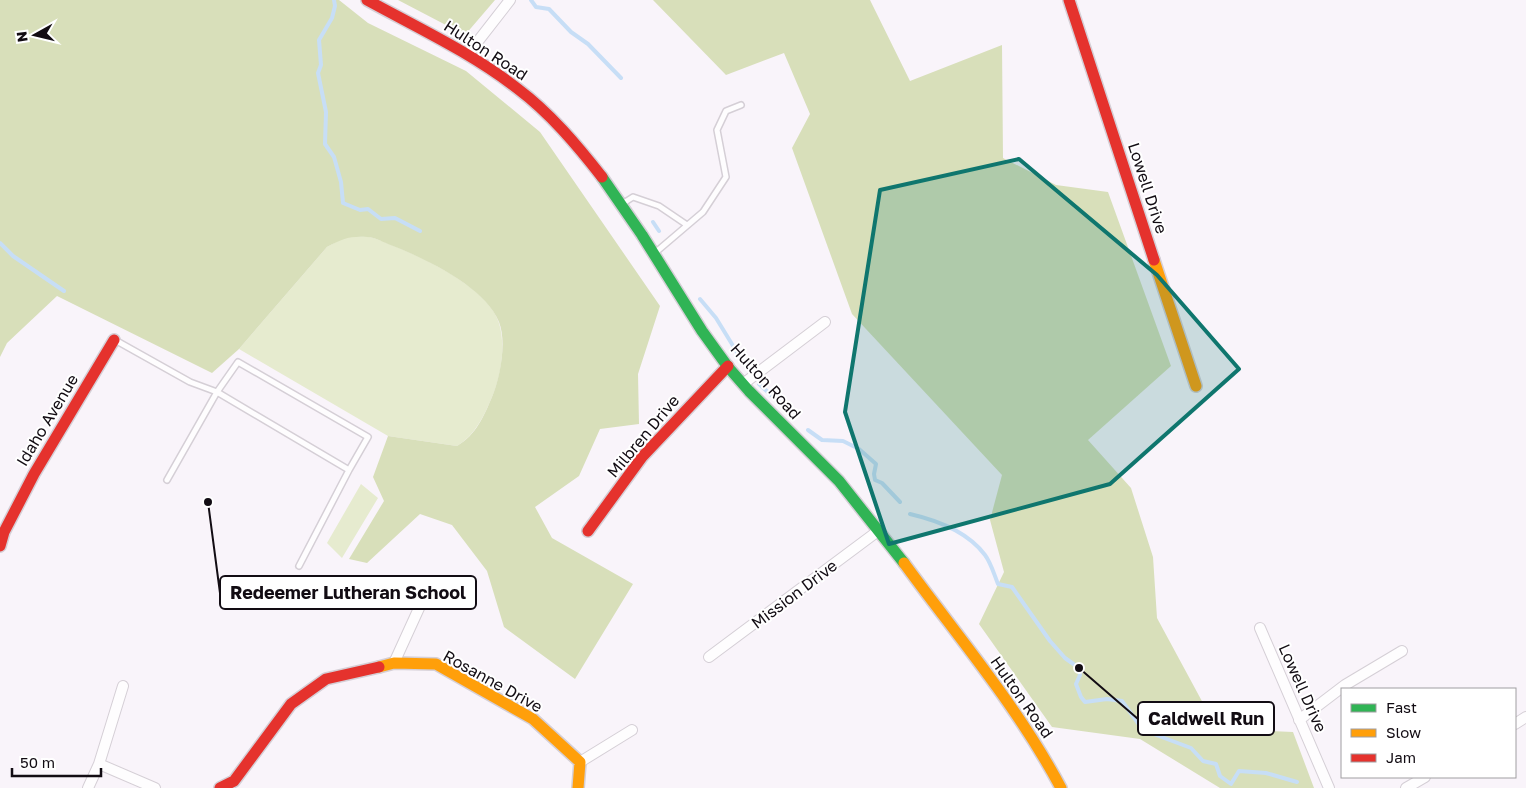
<svg xmlns="http://www.w3.org/2000/svg" width="1526" height="788" font-family="'Golos Text',sans-serif">
  <style>
    .green { fill: #e6ebcf }
    .forest { fill: #d8dfba }
    .lines { fill: none; stroke-linecap: round; stroke-linejoin: round }
    .stream { stroke: #c7def6; stroke-width: 4 }
    .lane-casing { stroke: #d5cfd6; stroke-width: 8 }
    .street-casing { stroke: #d5cfd6; stroke-width: 12 }
    .fast-casing { stroke: #d5cfd6; stroke-width: 14 }
    .slow-casing { stroke: #d5cfd6; stroke-width: 14 }
    .jam-casing { stroke: #d5cfd6; stroke-width: 14 }
    .lane { stroke: #fefdfe; stroke-width: 5 }
    .street { stroke: #fefdfe; stroke-width: 10 }
    .fast { stroke: #30b455; stroke-width: 11 }
    .slow { stroke: #ff9f0a; stroke-width: 11 }
    .jam { stroke: #e5322d; stroke-width: 11 }
    .marked { fill: #0f766e; fill-opacity: 0.2; stroke: #0f766e; stroke-width: 4; stroke-linejoin: round }
    .labels { text-anchor: middle; dominant-baseline: central; stroke-width: 4; stroke-linejoin: round; paint-order: stroke }
    .street-label { font-size: 16px; fill: #120c13; stroke: #fff }
    .leader { fill: none; stroke: #120c13; stroke-width: 2 }
    .callout-dot { fill: #120c13; stroke: #fff; stroke-width: 2 }
    .callout { fill: #fff; stroke: #120c13; stroke-width: 2 }
    .callout-label { font-size: 18px; text-anchor: middle; font-weight: bold; fill: #120c13 }
  </style>
  <rect width="100%" height="100%" fill="#f9f4fa"/>
  <path class="green" d="M354 236C359 237 365 236 369 237 375 238 382 241 387 243 420 256 488 287 499 323 506 346 501 376 492 397 484 416 475 435 457 446L388 436 239 349 327 247 343 238Z
    M361 484 378 498 342 558 327 543Z"/>
  <path class="forest" d="M0 0H339L368 23 466 71 540 132 660 306 638 374 639 424 600 429 579 476 535 507 552 538 633 584 575 679 504 627 487 571 452 525 420 514 367 563 349 559 384 501 373 477 388 436 457 446C476 435 484 416 492 397 500 378 507 342 499 322 485 286 422 257 388 244 381 241 374 237 367 237 349 236 342 239 327 247L239 349 212 373 57 296 7 343 0 357Z
    M398 0H495L465 35Z
    M653 0H870L910 81 1002 45 1003 158 1056 185 1108 192 1171 366 1088 440 1131 488 1153 557 1157 618 1217 729 1293 732 1314 788H1220L1140 739 1052 727 979 624 1004 572 990 520 1002 475 852 314 792 148 810 114 784 53 726 75Z"/>
  <g class="lines">
    <path class="stream" d="M334 0 335 6 332 18 319 40 321 65 318 73 326 112 325 144 334 157 341 182 343 203 360 210 368 209 381 219 395 218 420 231
      M531 0 536 7 549 9 571 32 588 44 621 78
      M653 222 659 231
      M0 243 13 256 64 291
      M700 299 716 318 746 367
      M759 384 790 412
      M808 430 822 440 843 441 859 449 876 464 874 474 875 480 882 483 900 502
      M910 514C936 520 968 532 985 555 991 563 994 574 998 584L1012 587 1050 641 1065 658 1079 668 1080 675 1076 684 1081 697 1085 702 1107 699 1122 701 1143 730 1191 748 1203 761 1216 764 1220 776 1231 784 1239 771 1266 773 1297 782"/>
    <g class="lane-casing">
      <path id="lane" d="M622 204 633 197 659 206 687 225
        M656 252 703 212 726 177 717 130 726 111 741 105
        M115 340 190 382 217 392 349 470 368 437 238 362 217 392 167 480
        M299 566 349 470"/>
    </g>
    <g class="street-casing">
      <path id="street" d="M468 54 510 0
        M743 384 825 322
        M1260 628 1329 788
        M709 657 878 531
        M394 663 425 595
        M1299 720 1345 685 1402 651
        M1515 724 1526 717
        M580 762 632 730
        M99 764 155 788
        M88 788 99 764 123 686
        M1406 788 1425 777"/>
    </g>
    <g class="fast-casing">
      <path id="fast" d="M602 177 642 235 702 331 728 367 749 391 839 481 904 563"/>
    </g>
    <g class="slow-casing">
      <path id="slow" d="M1154 260 1196 386
        M904 563C958 637 1018 707 1061 788
        M379 667 394 663 436 664 533 719 580 762 578 788"/>
    </g>
    <g class="jam-casing">
      <path id="jam" d="M367 0C418 28 472 53 518 89 550 113 577 145 602 177
        M1069 0 1154 260
        M588 531 642 457 728 366
        M0 546 4 532 34 474 114 340
        M220 788 234 781 291 704 326 679 379 667"/>
    </g>
    <use href="#lane" class="lane"/>
    <use href="#street" class="street"/>
    <use href="#fast" class="fast"/>
    <use href="#slow" class="slow"/>
    <use href="#jam" class="jam"/>
  </g>
  <path class="marked" d="M1019 159 1157 275 1239 369 1110 484 889 544 845 412 880 190Z"/>
  <g class="labels">
    <g class="street-label">
      <text transform="translate(486 50) rotate(33)">Hulton Road</text>
      <text transform="translate(1148 188) rotate(72)">Lowell Drive</text>
      <text transform="translate(766 381) rotate(48)">Hulton Road</text>
      <text transform="translate(47 420) rotate(-59)">Idaho Avenue</text>
      <text transform="translate(643 436) rotate(-50)">Milbren Drive</text>
      <text transform="translate(794 594) rotate(-37)">Mission Drive</text>
      <text transform="translate(493 681) rotate(29)">Rosanne Drive</text>
      <text transform="translate(1303 688) rotate(66)">Lowell Drive</text>
      <text transform="translate(1022 697) rotate(55)">Hulton Road</text>
    </g>
  </g>
  <path class="leader" d="M208 502L220 593M1079 668L1138 719"/>
  <g class="callout-dot">
    <circle cx="208" cy="502" r="5"/>
    <circle cx="1079" cy="668" r="5"/>
  </g>
  <g class="callout">
    <rect x="220" y="576" width="256" height="33" rx="5"/>
    <rect x="1138" y="702" width="136" height="33" rx="5"/>
  </g>
  <g class="callout-label">
    <text x="348" y="599">Redeemer Lutheran School</text>
    <text x="1206" y="725">Caldwell Run</text>
  </g>
  <rect x="1341" y="688" width="175" height="90" fill="#ffffff" stroke="#a09ea1"/>
  <rect x="1351" y="704" width="25" height="8" fill="#30b455" stroke="#a09ea1"/>
  <text x="1386" y="713" font-size="15" fill="#120c13">Fast</text>
  <rect x="1351" y="729" width="25" height="8" fill="#ff9f0a" stroke="#a09ea1"/>
  <text x="1386" y="738" font-size="15" fill="#120c13">Slow</text>
  <rect x="1351" y="754" width="25" height="8" fill="#e5322d" stroke="#a09ea1"/>
  <text x="1386" y="763" font-size="15" fill="#120c13">Jam</text>
  <g transform="translate(35 35) rotate(262)" stroke="#ffffff" stroke-width="4" paint-order="stroke">
  <path d="M0-4L9 19L0 12L-9 19Z" fill="#120c13"/>
  <text y="-8" font-size="14" font-weight="bold" text-anchor="middle" fill="#120c13">N</text>
  </g>
  <path d="M12 768v8h89v-8" fill="none" stroke="#120c13" stroke-width="2.5"/>
  <text x="20" y="768" font-size="15" fill="#120c13" stroke="#ffffff" stroke-width="4" paint-order="stroke">50 m</text>
</svg>
